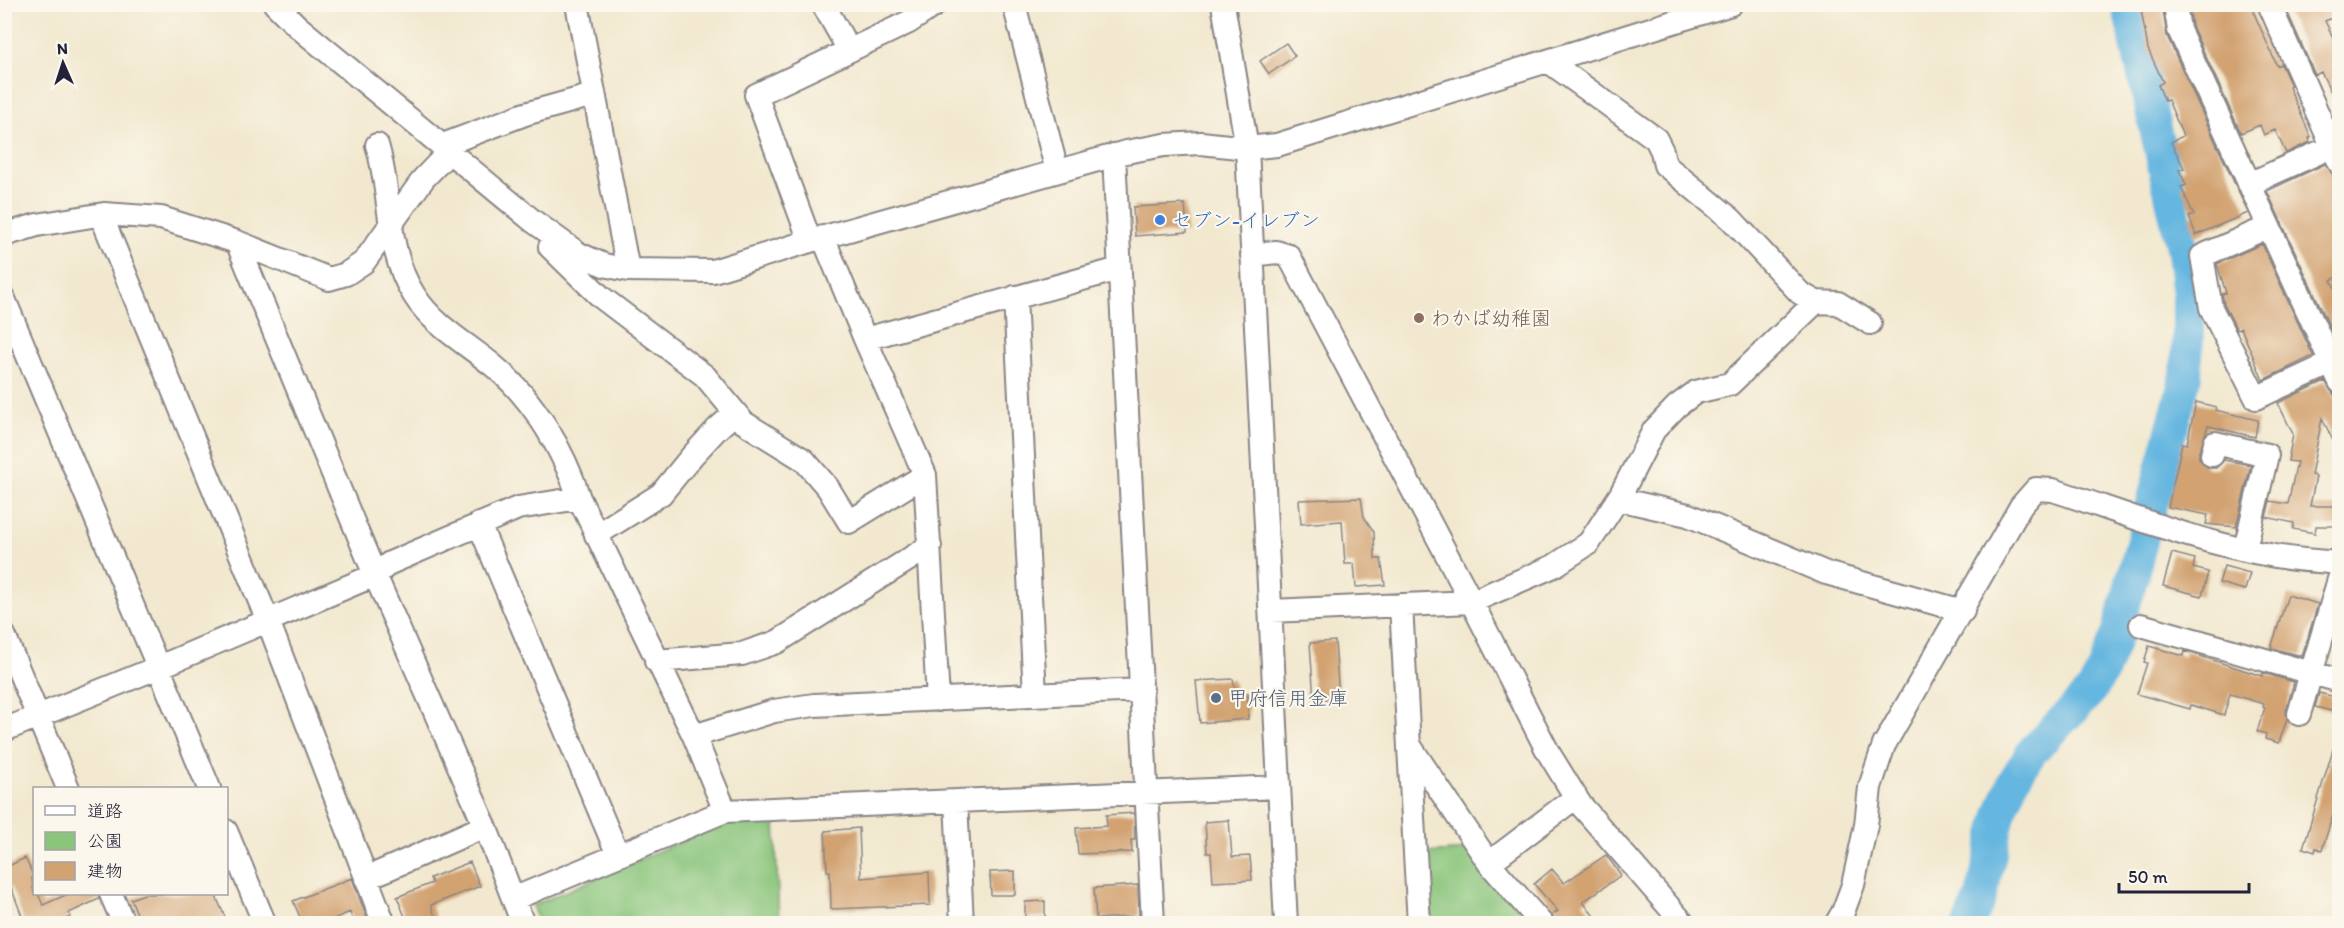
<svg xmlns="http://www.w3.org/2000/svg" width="2344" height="928" font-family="Itim,'Klee One',sans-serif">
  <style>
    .green { fill: #8ac57b; stroke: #56745b; stroke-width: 1.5 }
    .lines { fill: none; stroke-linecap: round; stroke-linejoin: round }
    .river { stroke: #65b6e0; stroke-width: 32 }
    .building { fill: #d2a271 }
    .minor-casing { stroke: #8a8585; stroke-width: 26 }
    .minor { stroke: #fff; stroke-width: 22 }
    .shop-dot { fill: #3f7fe0; stroke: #fbf7ec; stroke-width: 2 }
    .education-dot { fill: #8d6e63; stroke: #fbf7ec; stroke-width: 2 }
    .service-dot { fill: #5c6f8a; stroke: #fbf7ec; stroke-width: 2 }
    .labels { text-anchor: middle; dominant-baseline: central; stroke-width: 4.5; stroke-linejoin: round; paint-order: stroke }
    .shop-label { font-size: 20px; fill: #366cbe; stroke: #fbf7ec; text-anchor: start }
    .education-label { font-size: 20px; fill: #785e54; stroke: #fbf7ec; text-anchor: start }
    .service-label { font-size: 20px; fill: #4e5e75; stroke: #fbf7ec; text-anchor: start }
  </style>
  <rect width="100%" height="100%" fill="#fbf7ec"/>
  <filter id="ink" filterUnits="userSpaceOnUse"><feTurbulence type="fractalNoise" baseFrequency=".0167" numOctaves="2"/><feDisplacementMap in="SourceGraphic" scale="12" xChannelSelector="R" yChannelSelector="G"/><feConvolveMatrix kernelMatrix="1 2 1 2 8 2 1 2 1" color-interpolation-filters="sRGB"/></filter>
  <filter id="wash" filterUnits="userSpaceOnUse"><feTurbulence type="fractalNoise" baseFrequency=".008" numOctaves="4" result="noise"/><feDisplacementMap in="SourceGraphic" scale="24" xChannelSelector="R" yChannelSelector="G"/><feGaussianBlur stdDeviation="1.35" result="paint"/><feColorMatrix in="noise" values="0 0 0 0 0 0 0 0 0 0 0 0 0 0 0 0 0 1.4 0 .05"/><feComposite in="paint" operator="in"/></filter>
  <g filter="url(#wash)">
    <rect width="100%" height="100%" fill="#f2e8cf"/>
    <path class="green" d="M775 820 779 923H539L532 906 726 822Z
      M1469 850 1531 923H1431L1426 853Z"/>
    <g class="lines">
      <path class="river" d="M1969 924 1981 897 2000 814 2014 780 2033 750 2092 690 2103 671 2118 631 2186 375 2188 334V295L2183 252 2127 4"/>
    </g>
    <g id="blocks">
      <path class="building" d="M2140 4H2162L2167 36 2248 213 2196 235 2189 217 2194 215 2181 187 2186 185 2179 170 2184 168 2171 142 2183 136 2168 100 2165 101 2158 85 2163 82 2148 49Z
        M2189 4H2250L2277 66 2281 64 2291 86 2289 87 2311 137 2309 138 2310 142 2286 153 2275 130 2264 135 2260 125 2241 133 2192 26Z
        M2301 4H2340V15L2325 21 2340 52V110L2321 72 2315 75 2287 11Z
        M1286 43 1295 56 1269 74 1260 61Z
        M2325 164 2335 176H2333L2340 190V276L2331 280 2340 298V335L2335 338 2267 191Z
        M1185 204 1187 232 1135 236 1133 207Z
        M2262 244 2313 356 2263 380 2241 328 2237 330 2224 304 2222 294 2226 293 2217 264Z
        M2325 381 2340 404V455L2322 418 2311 475 2316 476 2310 506H2340V526H2316L2315 533 2293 529 2294 523 2266 517 2270 501 2288 504 2297 462 2288 461 2293 434 2278 403Z
        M2196 402 2216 407 2215 410 2258 420 2255 437 2208 426 2199 452V459L2208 468H2216L2224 460 2251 465 2236 527 2206 524 2208 515 2168 507 2182 443 2187 444Z
        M1361 498 1364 517 1374 532 1375 559H1381L1385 585 1356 587 1354 564H1345L1342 521 1301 524 1299 500Z
        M2172 553 2195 559 2193 568 2208 572 2202 596 2163 586Z
        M2224 566 2250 573 2245 590 2219 583Z
        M2288 595 2318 604 2302 656 2271 648Z
        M1335 641 1339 699 1314 700 1310 643Z
        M2149 646 2184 656 2185 651 2262 676 2263 673 2294 682 2286 710 2287 719 2279 743 2265 739 2266 734 2257 731 2265 708 2263 707 2264 704 2230 694 2224 715 2191 705 2190 709 2137 694 2147 663 2144 662Z
        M1233 679 1236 694 1248 693V719L1200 723 1196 681Z
        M2319 693 2340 698V713L2315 707Z
        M2337 736H2340V792L2322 850 2316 848 2315 852 2303 848Z
        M1134 813 1135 840H1131L1132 852 1078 854 1076 828 1107 826 1106 815Z
        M1229 820 1232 857 1250 856 1252 880 1213 882 1211 853H1207L1205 822Z
        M859 828 861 878 929 872 930 905 831 909 830 871H827L825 831Z
        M1606 855 1621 875 1583 902 1600 924H1555L1552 915 1558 911 1534 884 1552 869 1564 883Z
        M25 858 34 877 32 878 34 894H38L43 905 68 894H98L99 899 69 913 70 917 55 924H25L11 887 4 890V868Z
        M470 862 480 886 431 905 438 924H408L397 897 432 883 430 878Z
        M1015 871V895H991L990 872Z
        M352 878 369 924H354L350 912 322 924H303L293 901Z
        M1138 885 1139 916 1096 919 1094 888Z
        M144 894H215L228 924H141L131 899Z
        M1045 901V917L1025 918V902Z"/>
    </g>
  </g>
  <g filter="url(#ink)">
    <use href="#blocks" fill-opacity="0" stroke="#8a8585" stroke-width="1.5"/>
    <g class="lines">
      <g class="minor-casing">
        <path id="minor" d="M275 4 297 26 533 221 579 254 604 265 628 270 713 271 810 241 1126 152 1164 145 1201 143 1247 148 1277 145 1731 4
          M577 4 628 270
          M823 4 849 50
          M1014 4 1057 171
          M1223 4 1247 148 1286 924
          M2175 4 2179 30 2340 382
          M2269 4 2340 164
          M1548 61 1656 139 1662 151 1665 165 1731 219 1800 293 1816 302 1838 303 1870 323
          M377 145C392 194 385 250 414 295 434 327 468 344 496 368 534 400 564 451 579 498
          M443 145 525 114 593 95
          M1114 155 1153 924
          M2249 184 2340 143
          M101 215 268 621 384 924
          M2268 227 2202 256 2211 308 2256 398 2340 359
          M4 235 37 225 104 214 161 218 237 242 329 279 346 274 364 262 424 178 450 151
          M823 237 865 339 925 475 938 700
          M810 241 756 95 909 22 936 4
          M237 242 375 575 485 826 523 924
          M550 247 601 297 705 376 743 422 804 460 828 488 849 522 925 475
          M1252 255 1276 252 1289 256 1467 593 1548 752 1580 804 1684 924
          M1015 297 1035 695
          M4 299 209 788
          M865 339 1119 269
          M2212 455 2215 443 2267 455 2245 549
          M1618 499 1688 515 1826 573 1963 611
          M479 524 618 855
          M596 535 661 494 692 456 717 429 735 413
          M1401 605 1419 924
          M1271 611 1471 602 1554 566 1589 543 1621 494 1654 430 1677 406 1696 392 1730 384 1816 302
          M2141 625 2340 681
          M4 635 68 788
          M656 661 742 654 777 642 930 546
          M2299 714 2340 576
          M4 730 159 667 375 575 390 563 518 508 579 498 694 736 725 811
          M694 736 774 711 814 705 1142 690
          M1410 746 1489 863 1542 924
          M956 801 962 924
          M226 831 265 924
          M1489 863 1576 797
          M367 878 485 826
          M111 894 124 924
          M513 899 725 811 1279 787
          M1836 924 1843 912 1853 885 1866 825 1870 787 1884 745 2021 506 2036 489 2053 490C2126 514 2199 543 2275 556 2296 560 2318 561 2340 563"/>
      </g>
      <use href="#minor" class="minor"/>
    </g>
  </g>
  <circle class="shop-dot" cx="1160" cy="220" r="6"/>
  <circle class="education-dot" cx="1419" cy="318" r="6"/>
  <circle class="service-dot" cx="1216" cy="698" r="6"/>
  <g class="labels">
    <g class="shop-label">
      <text x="1172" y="220">セブン-イレブン</text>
    </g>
    <g class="education-label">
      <text x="1431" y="318">わかば幼稚園</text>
    </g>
    <g class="service-label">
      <text x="1228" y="698">甲府信用金庫</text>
    </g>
  </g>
  <rect width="2344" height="928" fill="none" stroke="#fbf7ec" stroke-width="24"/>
  <rect x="33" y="787" width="195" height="108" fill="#fbf7ec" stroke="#a4a2a5" stroke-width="1.5"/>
  <rect x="45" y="806" width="30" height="9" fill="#ffffff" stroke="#a4a2a5" stroke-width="1.5"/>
  <text x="87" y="817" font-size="18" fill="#22223b">道路</text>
  <rect x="45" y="832" width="30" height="18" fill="#8ac57b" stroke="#a4a2a5" stroke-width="1.5"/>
  <text x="87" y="847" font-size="18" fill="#22223b">公園</text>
  <rect x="45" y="862" width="30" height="18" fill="#d2a271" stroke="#a4a2a5" stroke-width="1.5"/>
  <text x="87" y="877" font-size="18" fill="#22223b">建物</text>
  <g transform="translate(63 63) rotate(357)" stroke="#fbf7ec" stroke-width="4.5" paint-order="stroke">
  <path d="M0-4.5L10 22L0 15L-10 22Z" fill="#22223b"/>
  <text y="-9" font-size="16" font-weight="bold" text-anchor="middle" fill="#22223b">N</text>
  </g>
  <path d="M2119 883v9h130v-9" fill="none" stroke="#22223b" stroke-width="3"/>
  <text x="2128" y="883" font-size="18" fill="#22223b" stroke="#fbf7ec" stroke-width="4.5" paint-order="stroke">50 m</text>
</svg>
